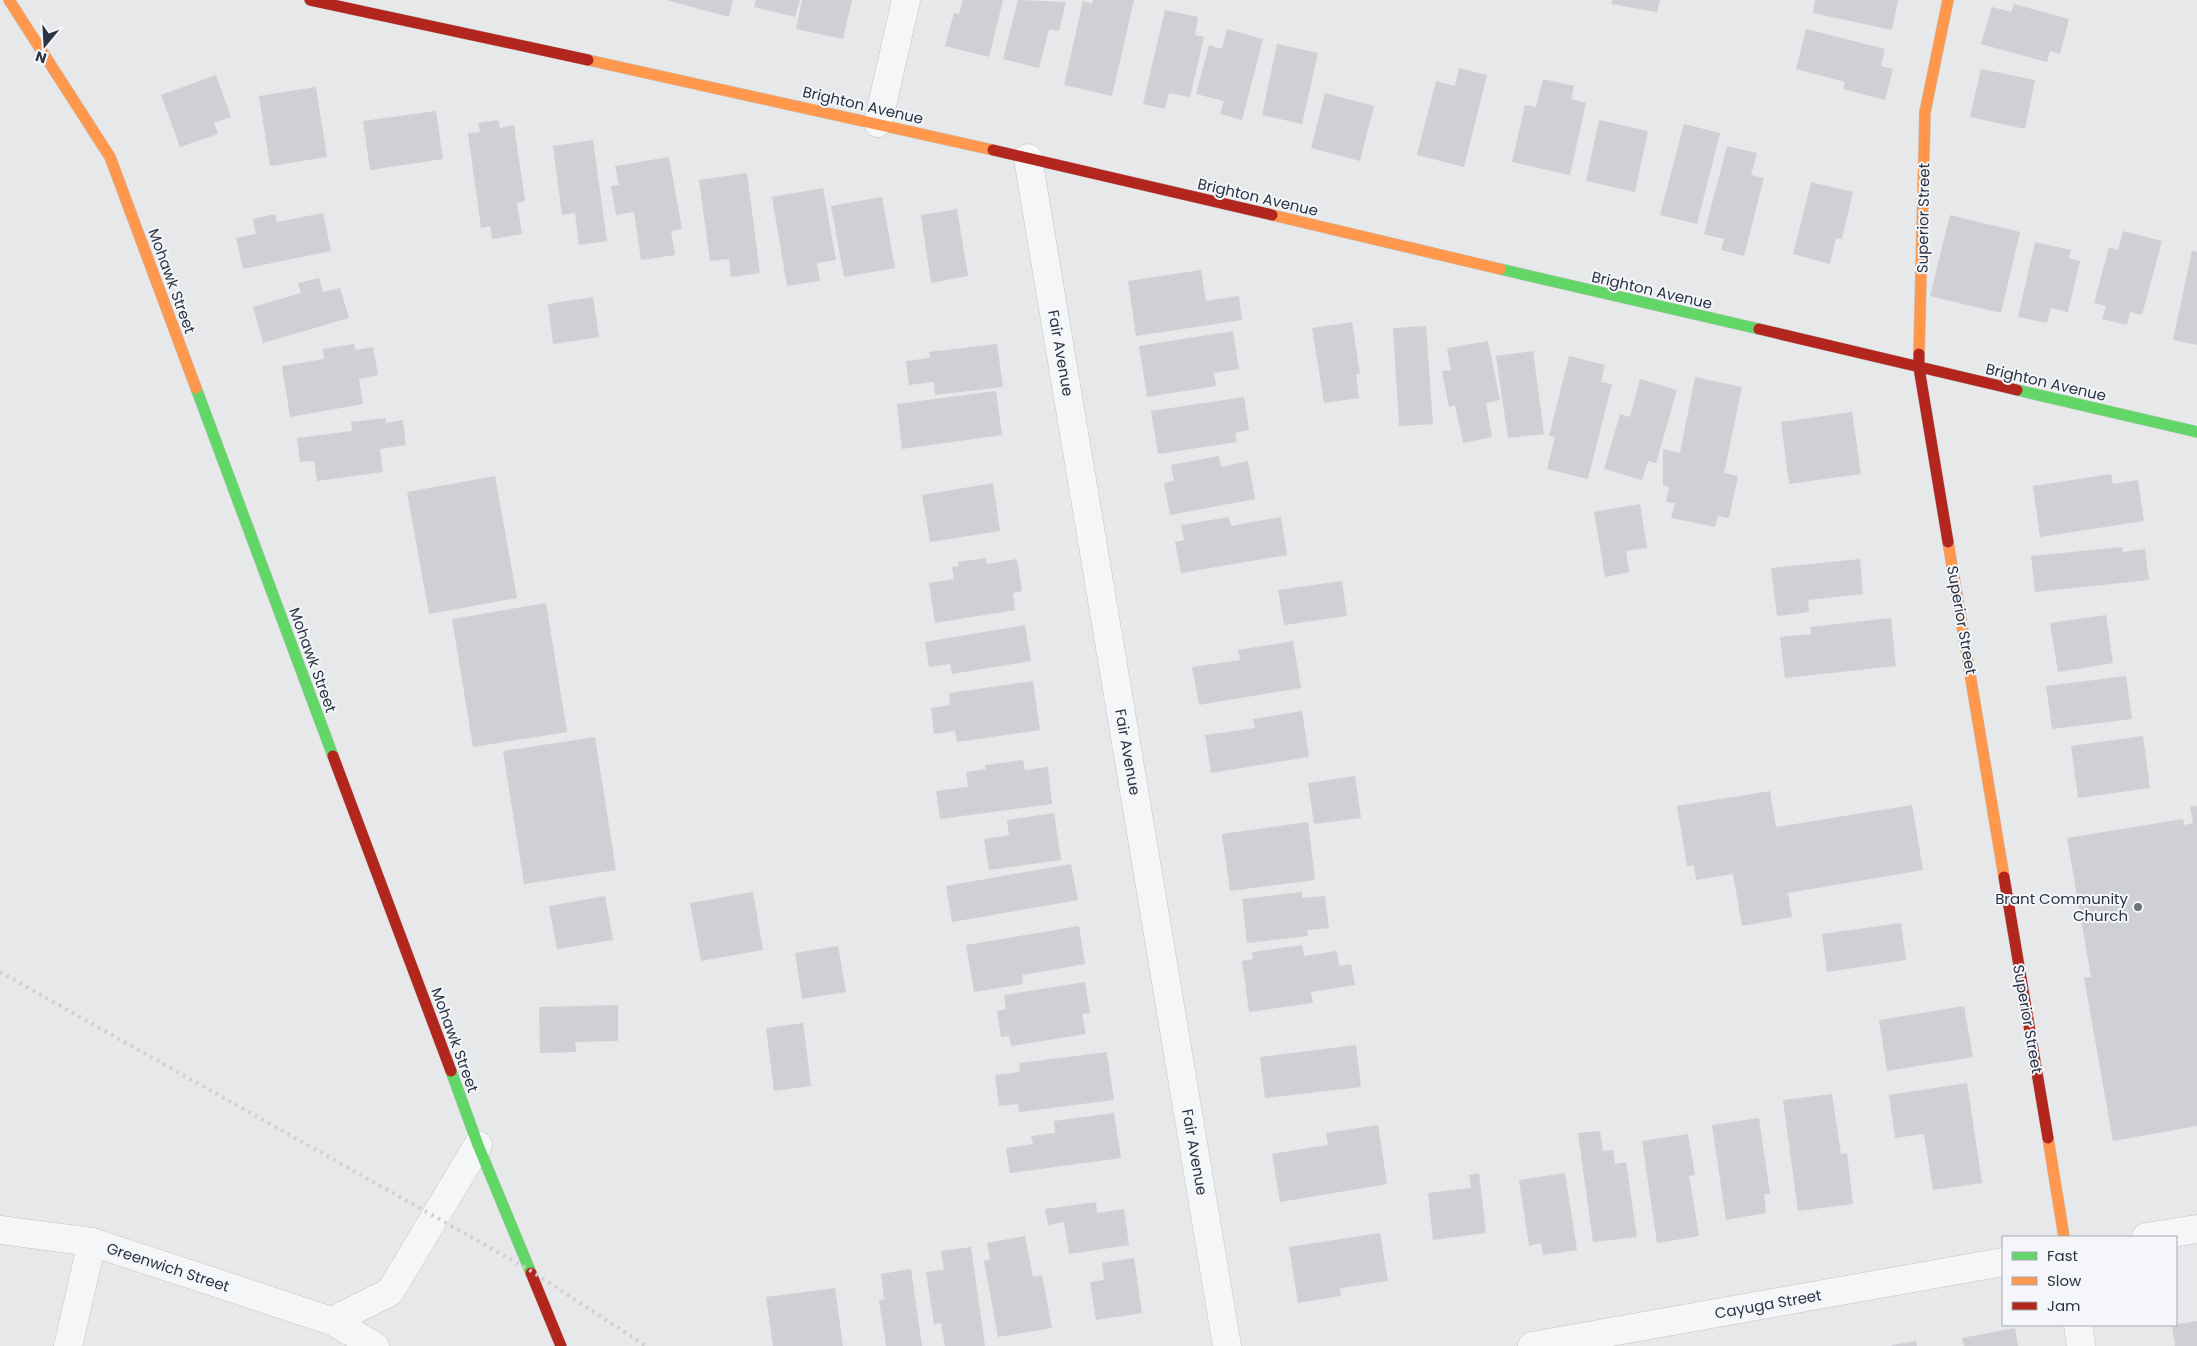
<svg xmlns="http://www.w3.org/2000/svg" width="2197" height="1346" font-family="Poppins,sans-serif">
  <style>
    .building { fill: #ced0d3 }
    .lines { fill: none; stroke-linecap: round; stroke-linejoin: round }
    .street-casing { stroke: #c4c6c8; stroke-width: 29 }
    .fast-casing { stroke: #c4c6c8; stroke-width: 12 }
    .slow-casing { stroke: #c4c6c8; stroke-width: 12 }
    .jam-casing { stroke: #c4c6c8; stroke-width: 12 }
    .street { stroke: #f5f6f7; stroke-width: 28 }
    .fast { stroke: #63d668; stroke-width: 11 }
    .slow { stroke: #ff974d; stroke-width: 11 }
    .jam { stroke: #b3261e; stroke-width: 11 }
    .rail { stroke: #cecfd2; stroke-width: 4; stroke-dasharray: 2.5 5; stroke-linecap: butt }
    .poi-dot { fill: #6c737f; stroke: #f4f6f9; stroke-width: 2 }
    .labels { text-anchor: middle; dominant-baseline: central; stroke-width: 4; stroke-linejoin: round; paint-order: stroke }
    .street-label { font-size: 15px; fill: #2b3445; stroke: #f4f6f9 }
    .poi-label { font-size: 15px; fill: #2b3445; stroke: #f4f6f9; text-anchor: end }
  </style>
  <rect width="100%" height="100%" fill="#e6e8ea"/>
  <path class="building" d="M666 0H733L729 17Z
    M756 0H800L795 17 754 7Z
    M802 0H852L843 39 796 29Z
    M963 0H1003L989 57 945 46 954 13 959 14Z
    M1018 0 1066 2 1059 31 1049 29 1039 68 1003 59Z
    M1093 0H1134L1112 96 1064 85 1083 1 1092 4Z
    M1612 0H1660L1657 12 1611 4Z
    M1815 0H1898L1892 30 1813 13Z
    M2014 4 2069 19 2060 54 2050 51 2047 62 1981 44 1992 7 2011 12Z
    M1165 10 1198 17 1195 35 1204 37 1190 97 1169 93 1165 109 1143 104Z
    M1227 29 1263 39 1242 120 1220 114 1224 101 1196 94 1209 45 1222 49Z
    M1806 29 1885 49 1881 66 1893 69 1885 100 1843 89 1845 82 1796 69Z
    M1277 44 1318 53 1302 124 1262 115Z
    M1459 68 1487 75 1464 167 1417 155 1436 81 1455 86Z
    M1981 69 2035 80 2025 129 1970 117Z
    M216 75 231 117 214 123 218 134 180 147 161 95Z
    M1543 79 1574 86 1571 99 1586 103 1570 175 1512 162 1525 105 1536 107Z
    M316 87 327 157 270 166 259 96Z
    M1325 93 1374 106 1360 161 1311 148Z
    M436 111 443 159 370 170 363 121Z
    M498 120 500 128 514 125 525 201 517 203 522 234 492 239 490 226 481 228 468 133 480 132 478 123Z
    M1599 120 1648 131 1635 192 1586 181Z
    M1684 124 1720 133 1697 224 1660 215Z
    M593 140 607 241 579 245 575 213 562 215 553 146Z
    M1727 146 1757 153 1751 175 1764 178 1744 256 1721 250 1724 239 1704 234Z
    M669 157 682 229 671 231 675 255 641 260 634 212 616 215 611 186 619 185 615 166Z
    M747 173 760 273 731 277 729 259 710 261 699 180Z
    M1811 182 1853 192 1842 239 1836 238 1830 264 1793 254Z
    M823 188 836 260 817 263 820 281 787 286 772 197Z
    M882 197 895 268 844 277 831 206Z
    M957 209 968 276 931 283 921 215Z
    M323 213 331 251 243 269 236 238 256 234 253 219 275 214 277 222Z
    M1950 215 2020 232 2001 313 1930 296Z
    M2123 231 2162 241 2142 315 2130 312 2127 325 2102 319 2106 306 2094 303 2109 247 2118 250Z
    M2035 242 2071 250 2069 258 2080 261 2068 312 2051 308 2047 323 2018 317Z
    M2192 251 2197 252V345L2173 340Z
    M1201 270 1206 301 1239 296 1242 320 1136 336 1128 281Z
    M319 278 323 292 340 288 349 318 263 343 253 307 301 293 298 283Z
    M593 297 599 337 553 344 548 304Z
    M1352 322 1360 374H1356L1359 398 1324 403 1312 328Z
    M1426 326 1433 424 1399 426 1393 328Z
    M1233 331 1239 369 1214 373 1216 386 1147 397 1139 346Z
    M1488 341 1500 400 1486 403 1492 437 1463 443 1455 405 1449 407 1442 371 1451 370 1447 348Z
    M354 344 355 350 373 347 378 375 359 379 363 404 290 417 282 366 324 359 323 349Z
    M997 344 1003 387 935 395 934 382 909 385 906 361 930 358 929 352Z
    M1533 351 1544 434 1508 438 1496 356Z
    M1569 356 1605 365 1601 382 1612 384 1588 479 1547 469 1555 437 1549 436Z
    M1695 377 1742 387 1724 473 1738 476 1729 518 1718 516 1715 527 1671 518 1675 503 1666 502 1669 487 1663 485V449L1680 453Z
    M1640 379 1677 390 1656 463 1648 461 1642 480 1604 469 1620 414 1630 417Z
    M996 391 1002 435 902 449 897 404Z
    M1244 397 1249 430 1235 433 1237 442 1158 454 1151 411Z
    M1852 412 1861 474 1789 484 1781 422Z
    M386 418V423L403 420 406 445 380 449 383 472 317 481 314 461 300 462 297 438 352 431 351 422Z
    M1219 456 1221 467 1248 461 1255 499 1170 515 1164 483 1174 481 1171 465Z
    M2111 474 2113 484 2138 480 2144 521 2040 537 2033 486Z
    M495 476 517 598 429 614 407 492Z
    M993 483 1000 531 930 542 922 495Z
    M1640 504 1647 548 1626 551 1629 572 1605 577 1594 512Z
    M1229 517 1231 526 1281 517 1287 555 1181 573 1175 542 1184 540 1181 525Z
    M2122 547 2123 552 2145 549 2149 580 2035 592 2031 556Z
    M986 558 987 564 1017 559 1022 591 1013 593 1015 610 935 623 929 583 954 579 952 567 959 566 958 562Z
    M1860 559 1863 594 1808 600 1809 612 1777 616 1771 568Z
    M1342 581 1347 616 1284 625 1278 590Z
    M546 603 567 732 473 747 452 619Z
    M2106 615 2113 663 2058 672 2050 623Z
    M1891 618 1896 666 1785 678 1780 637 1811 634 1810 627Z
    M1025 625 1031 661 952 674 950 664 929 667 925 642Z
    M1293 641 1301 688 1199 705 1192 667 1240 660 1238 650Z
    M2126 676 2132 719 2052 729 2046 686Z
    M1033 681 1040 730 957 742 955 731 934 734 931 708 950 705 949 693Z
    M1302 711 1309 757 1211 773 1205 735 1255 728 1253 719Z
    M2143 736 2150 788 2078 798 2071 746Z
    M595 737 616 870 524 884 503 751Z
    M1023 760 1025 770 1048 767 1052 804 940 819 936 791 968 787 966 772 986 769 985 765Z
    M1355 776 1361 818 1314 824 1308 783Z
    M1770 791 1776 827 1912 805 1923 870 1788 893 1792 917 1742 926 1733 874 1696 880 1694 865 1687 866 1677 806Z
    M2197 806V1126L2113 1141 2084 978 2091 977 2067 838 2183 819 2184 825 2193 823 2190 807Z
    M1054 813 1061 860 989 870 984 839 1009 835 1007 820Z
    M1308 822 1315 880 1230 891 1222 834Z
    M1071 864 1078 900 952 922 946 886Z
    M753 892 763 950 701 961 690 903Z
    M1302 892V898L1325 896 1329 928 1307 930 1308 936 1247 943 1242 899Z
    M605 896 613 940 557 949 549 906Z
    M1901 923 1906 960 1827 972 1822 934Z
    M1079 926 1085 964 1022 975 1023 984 974 992 966 945Z
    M1302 945 1304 956 1337 951 1339 966 1351 964 1355 985 1311 992 1313 1003 1249 1012 1242 961 1253 959 1252 952Z
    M838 946 846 992 802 999 795 953Z
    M1085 982 1090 1013 1082 1014 1086 1034 1011 1046 1009 1036 1001 1037 997 1011 1006 1009 1004 995Z
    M618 1005V1041L575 1042 576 1052 540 1053 539 1007Z
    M1964 1006 1973 1057 1887 1071 1879 1020Z
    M803 1023 811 1086 774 1091 766 1028Z
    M1356 1045 1361 1087 1265 1098 1260 1057Z
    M1107 1052 1114 1100 1019 1112 1018 1104 999 1106 995 1075 1020 1072 1019 1063Z
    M1967 1083 1982 1183 1933 1190 1924 1134 1895 1138 1889 1095Z
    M1832 1094 1841 1154 1847 1153 1853 1204 1798 1211 1783 1100Z
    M1114 1113 1121 1158 1010 1173 1006 1148 1033 1144 1031 1136 1055 1133 1054 1121Z
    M1759 1118 1770 1194H1764L1766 1213 1726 1220 1712 1125Z
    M1378 1125 1387 1184 1280 1202 1272 1154 1328 1145 1326 1133Z
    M1600 1131 1603 1151 1613 1150 1615 1164 1626 1162 1637 1237 1593 1242 1578 1133Z
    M1688 1134 1695 1175 1689 1176 1699 1236 1657 1243 1642 1141Z
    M1479 1173 1486 1233 1433 1240 1428 1193 1471 1188 1469 1175Z
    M1565 1173 1577 1250 1543 1255 1541 1243 1529 1246 1519 1180Z
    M1096 1202 1097 1213 1124 1209 1129 1245 1069 1254 1064 1222 1048 1225 1045 1209Z
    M1380 1233 1388 1281 1340 1288 1341 1296 1298 1303 1289 1247Z
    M1025 1236 1033 1277 1042 1275 1052 1328 998 1337 984 1261 990 1259 987 1243Z
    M971 1247 985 1346H945L941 1323 934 1324 926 1272 944 1270 941 1251Z
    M1134 1258 1142 1313 1096 1320 1090 1282 1104 1280 1102 1263Z
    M911 1269 922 1346H886L879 1300 884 1299 881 1274Z
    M835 1288 843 1346H773L766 1297Z
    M2197 1321V1346H2175L2172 1325Z
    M2015 1328 2018 1346H1964L1962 1338Z
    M1916 1341 1917 1346H1892V1345Z"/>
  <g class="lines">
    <g class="street-casing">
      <path id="street" d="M878 123 906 0
        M1028 158 1227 1346
        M0 1230 92 1242 332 1321 375 1346
        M2146 1237 2197 1229
        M332 1321 390 1292 478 1145
        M2078 1325 2081 1346
        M68 1346 92 1242
        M1532 1346 2003 1262"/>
    </g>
    <g class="fast-casing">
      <path id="fast" d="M1500 269 1759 329
        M196 388 333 756
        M2017 390 2197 432
        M451 1071 478 1145 531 1273"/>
    </g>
    <g class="slow-casing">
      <path id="slow" d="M9 0 110 157 196 388
        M588 60 993 150
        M1272 215 1500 269
        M1919 354 1925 112 1948 0
        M1948 542 2004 877
        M2048 1138 2064 1237"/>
    </g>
    <g class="jam-casing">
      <path id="jam" d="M310 0 588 60
        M993 150 1272 215
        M1759 329 2017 390
        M1919 354V368L1948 542
        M333 756 451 1071
        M2004 877 2048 1138
        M531 1273 561 1346"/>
    </g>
    <use href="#street" class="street"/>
    <use href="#fast" class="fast"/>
    <use href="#slow" class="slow"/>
    <use href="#jam" class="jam"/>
    <path class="rail" d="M0 972 528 1269 646 1346"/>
  </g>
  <circle class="poi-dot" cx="2138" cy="907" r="5"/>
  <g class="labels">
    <g class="street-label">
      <text transform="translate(863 105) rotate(13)">Brighton Avenue</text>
      <text transform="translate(1258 197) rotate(13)">Brighton Avenue</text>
      <text transform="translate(1923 218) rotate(-89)">Superior Street</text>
      <text transform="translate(172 281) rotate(70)">Mohawk Street</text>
      <text transform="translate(1652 290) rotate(13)">Brighton Avenue</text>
      <text transform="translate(1061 353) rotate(80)">Fair Avenue</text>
      <text transform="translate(2046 382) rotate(13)">Brighton Avenue</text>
      <text transform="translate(1962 620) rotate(80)">Superior Street</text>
      <text transform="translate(313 660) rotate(70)">Mohawk Street</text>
      <text transform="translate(1128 752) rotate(80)">Fair Avenue</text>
      <text transform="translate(2028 1019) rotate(80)">Superior Street</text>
      <text transform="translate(455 1040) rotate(70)">Mohawk Street</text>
      <text transform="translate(1195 1152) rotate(80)">Fair Avenue</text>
      <text transform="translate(168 1267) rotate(18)">Greenwich Street</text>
      <text transform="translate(1768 1304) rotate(-10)">Cayuga Street</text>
    </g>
    <g class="poi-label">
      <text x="2128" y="898">Brant Community<tspan x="2128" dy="17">Church</tspan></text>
    </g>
  </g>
  <rect x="2002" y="1236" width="175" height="90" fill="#f4f6f9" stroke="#a4a8b1"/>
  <rect x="2012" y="1252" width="25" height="8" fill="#63d668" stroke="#a4a8b1"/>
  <text x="2047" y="1261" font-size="15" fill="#2b3445">Fast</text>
  <rect x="2012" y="1277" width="25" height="8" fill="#ff974d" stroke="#a4a8b1"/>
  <text x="2047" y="1286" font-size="15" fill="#2b3445">Slow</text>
  <rect x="2012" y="1302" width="25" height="8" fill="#b3261e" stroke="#a4a8b1"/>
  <text x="2047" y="1311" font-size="15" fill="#2b3445">Jam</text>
  <g transform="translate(45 45) rotate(198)" stroke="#f4f6f9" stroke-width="4" paint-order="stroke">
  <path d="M0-4L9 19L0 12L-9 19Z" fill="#2b3445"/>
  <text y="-8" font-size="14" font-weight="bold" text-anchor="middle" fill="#2b3445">N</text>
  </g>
</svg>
